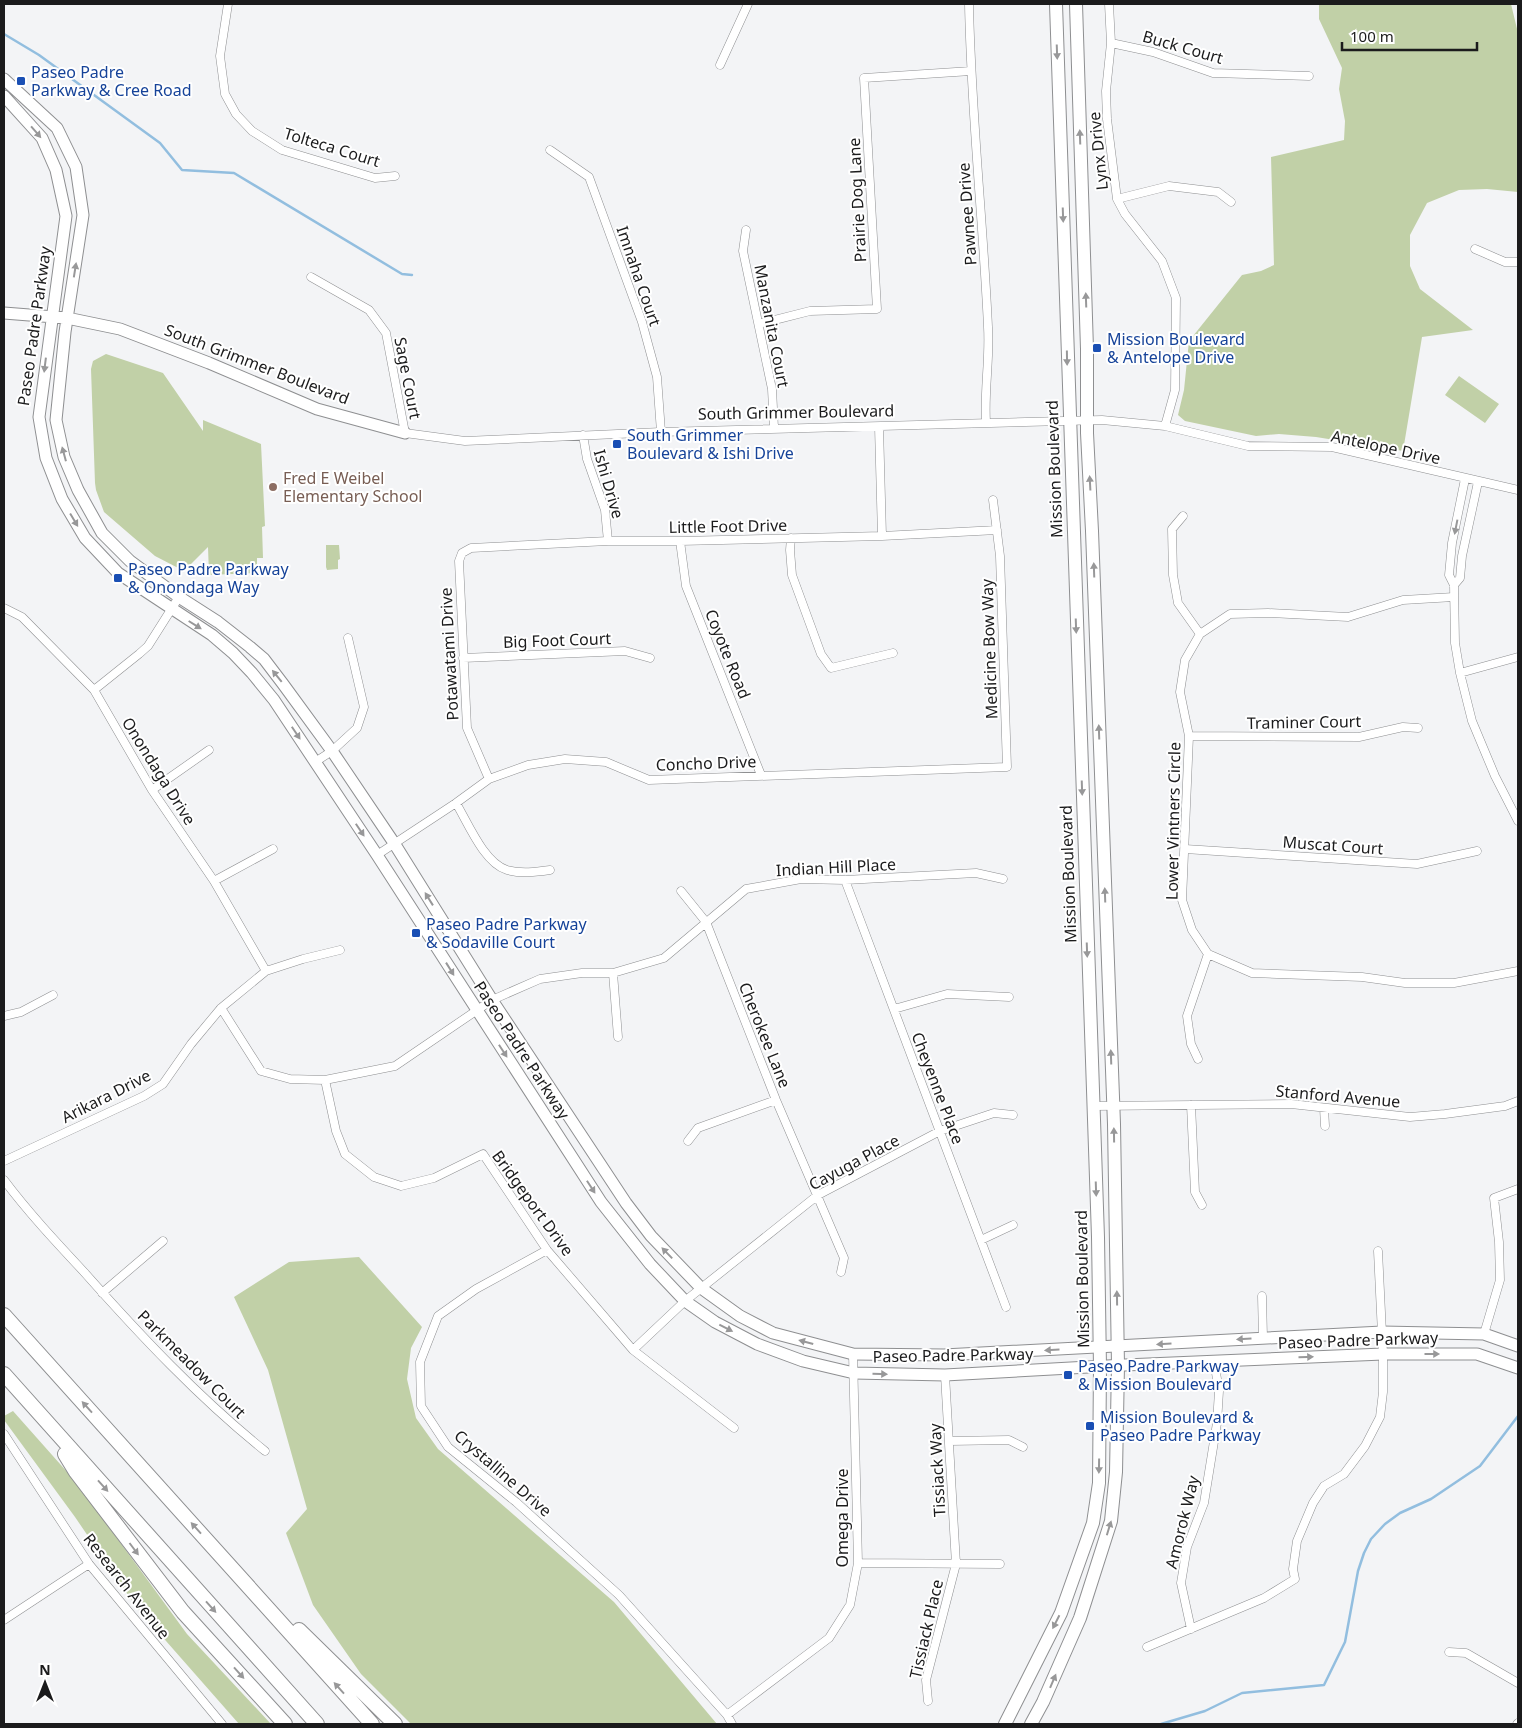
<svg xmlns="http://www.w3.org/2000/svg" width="1522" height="1728" font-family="'Noto Sans',sans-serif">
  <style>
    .green { fill: #c1d0a7 }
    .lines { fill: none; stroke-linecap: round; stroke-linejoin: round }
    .stream { stroke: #92bedf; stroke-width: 2.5 }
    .street-casing { stroke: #8e8f91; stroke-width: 9 }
    .secondary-casing { stroke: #8e8f91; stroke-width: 13 }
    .primary-casing { stroke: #8e8f91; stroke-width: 14 }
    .highway-casing { stroke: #8e8f91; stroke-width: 16 }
    .street { stroke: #fff; stroke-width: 8 }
    .secondary { stroke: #fff; stroke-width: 11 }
    .primary { stroke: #fff; stroke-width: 12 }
    .highway { stroke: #fff; stroke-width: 14 }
    .oneway { fill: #989899 }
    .transit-dot { fill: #1a4fb4; stroke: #fff; stroke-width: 2 }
    .education-dot { fill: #8d6e63; stroke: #fff; stroke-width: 2 }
    .labels { text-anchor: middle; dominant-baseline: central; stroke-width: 4; stroke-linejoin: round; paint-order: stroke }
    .street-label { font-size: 16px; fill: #1b1b1c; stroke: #fff }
    .transit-label { font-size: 16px; fill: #164399; stroke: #fff; text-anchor: start }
    .education-label { font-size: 16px; fill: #785e54; stroke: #fff; text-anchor: start }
  </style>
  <rect width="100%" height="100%" fill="#f3f4f6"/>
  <path class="green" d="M1319 4H1511L1518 33V192L1487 189 1459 190 1427 203 1410 235V266L1420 289 1473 330 1422 337 1403 451 1316 437 1279 434 1256 436 1185 421 1178 415 1184 390 1189 341 1242 275 1261 271 1274 265 1271 157 1344 140 1345 121 1339 89 1342 68 1319 19Z
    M106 354 163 373 203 431V420L261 444 265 526 262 527 263 558H257V573L209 575 208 547 184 571 155 556 104 512 96 490 95 483 91 369 93 361Z
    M1459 376 1499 404 1485 423 1445 395Z
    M326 545H339L340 559 338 560V569L327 570 326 567Z
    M359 1257 422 1327 411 1348 407 1379 416 1418 438 1449 614 1602 717 1724H411L361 1674 313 1605 286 1533 307 1509 268 1370 234 1297 289 1262Z
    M13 1411 76 1482 187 1634 271 1724H239L137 1608 75 1517 4 1420V1416Z"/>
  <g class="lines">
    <path class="stream" d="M4 34 39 55 160 143 182 170 234 173 402 274 412 275
      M1161 1724 1205 1711 1242 1693 1324 1685 1345 1642 1358 1571 1364 1553 1371 1539 1385 1524 1400 1513 1431 1499 1480 1466 1518 1416"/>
    <g class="street-casing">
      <path id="street" d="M228 4 220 56 225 94 236 114 252 131 282 150 375 178 395 176
        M969 4C971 112 983 219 988 327 990 359 984 391 986 422
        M1109 4 1111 43 1106 91 1107 119 1117 199 1125 214 1162 261 1176 298 1175 390 1165 426
        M1111 43 1153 52 1213 73 1309 76
        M720 65 748 4
        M550 150 589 177 642 322 657 377 661 432
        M1117 199 1169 186 1218 192 1231 202
        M746 230 743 251 772 389 774 428
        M1475 249 1505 262H1518
        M311 277 369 310 386 333 405 433 465 441 661 432 1102 420 1165 426 1248 446 1332 447 1518 490
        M759 324 810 311 877 309 864 78 971 71
        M879 427 882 536
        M583 435 587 459 605 510 608 541
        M1465 479 1452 543 1449 575 1454 585 1455 643 1460 673 1472 721 1495 776 1518 821
        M1183 516 1172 529 1173 575 1178 603 1200 634
        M791 538 790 550 792 575 821 654 831 668 893 653
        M680 541 686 586 761 775
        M1454 585 1460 578 1462 556 1478 482
        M1454 597 1403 600 1348 617 1268 613 1230 614 1200 634 1185 660 1180 692 1189 736 1182 900 1192 930 1208 954 1252 973 1362 977 1405 983H1454L1518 971
        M4 608 22 617 94 690 152 790 214 881 266 971
        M463 658 625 651 650 658
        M1460 673 1518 657
        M94 690 139 654 148 646 179 597
        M1189 736 1359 737 1403 727 1418 728
        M315 762 332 751 357 728 364 707 348 638
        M489 779 467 728 459 561 462 553 471 548 608 541H680L882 536 997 530
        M152 790 209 750
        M456 803C468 823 484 863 507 870 521 874 536 872 550 870
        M1185 849 1417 864 1477 851
        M377 855 456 803 489 779 528 765 565 759 606 762 649 780 1007 767 1000 556 993 500
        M845 880 1006 1307
        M214 881 273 849
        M681 891 706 922 776 1100 844 1258 841 1272
        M613 973 618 1037
        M221 1008 261 1071 290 1079 325 1080 395 1066 492 1000 540 979 582 973H613L664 958 746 889 801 879 845 880 976 873 1003 879
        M894 1009 947 994 1009 997
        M4 1016 21 1012 53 995
        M1198 1059 1191 1044 1187 1016 1208 954
        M325 1080 336 1131 345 1154 374 1177 401 1186 434 1178 483 1154 547 1250 633 1350 734 1428
        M1191 1105 1195 1192 1202 1205
        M1093 1106 1291 1104 1410 1117 1445 1114 1505 1106 1518 1101
        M1324 1108 1325 1126
        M688 1141 698 1128 776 1100
        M4 1161 144 1096 163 1084 191 1044 221 1008 266 971 303 959 340 950
        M4 1180C28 1212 56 1242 84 1272 140 1335 199 1398 265 1451
        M981 1240 1013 1225
        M547 1250 476 1289 438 1316 420 1362 421 1406 448 1447 516 1502 619 1595 727 1715 732 1724
        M102 1293 163 1241
        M1262 1296 1263 1338
        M1484 1334 1500 1280 1499 1242 1494 1198 1518 1189
        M633 1350 685 1301 818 1195 940 1131 994 1113 1013 1115
        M4 1434 89 1564 222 1724
        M950 1441 1009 1440 1023 1447
        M858 1563 1000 1564
        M4 1620 89 1564
        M1191 1629 1181 1583 1187 1547 1204 1503 1217 1423 1219 1391 1214 1361
        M1147 1647 1264 1598 1295 1579 1293 1569 1297 1541 1313 1503 1324 1486 1344 1474 1365 1446 1380 1417 1383 1392V1354L1378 1251
        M1449 1652 1466 1653 1518 1683
        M928 1701 926 1680 956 1564 945 1375
        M727 1715 829 1638 850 1605 858 1563 853 1354
        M1517 1724 1518 1723"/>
    </g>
    <g class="secondary-casing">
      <path id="secondary" d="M4 79 57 128 76 167 83 215 65 332 56 420 64 457 78 490 102 533 130 561 179 597 218 622 250 647 264 659 283 684 332 751 394 843 492 1000 626 1203 651 1236 701 1288 740 1316 773 1333 853 1354 944 1355 1382 1332 1484 1334 1518 1346
        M4 96 42 138 56 170 66 216 39 417 46 458 62 499 85 538 118 573 212 635 233 653 252 673 274 700 377 855 601 1202 650 1264 685 1301 715 1322 757 1344 803 1361 854 1373 945 1375 1125 1365 1383 1354H1477L1518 1368
        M4 313 67 318 120 329 209 363 317 409 405 433"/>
    </g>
    <g class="primary-casing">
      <path id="primary" d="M1005 1724 1061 1613 1093 1523 1099 1483 1100 1367 1098 1237 1056 4
        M1031 1724 1043 1702 1080 1618 1111 1521 1116 1472 1118 1365 1114 1124 1092 531 1087 433V349L1076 4"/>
    </g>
    <g class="highway-casing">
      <path id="highway" d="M4 1315 372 1724
        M4 1374 317 1724
        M65 1454 76 1472 183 1612 285 1724
        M299 1630 395 1724"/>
    </g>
    <use href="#street" class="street"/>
    <use href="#secondary" class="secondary"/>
    <use href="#primary" class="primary"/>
    <use href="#highway" class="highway"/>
  </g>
  <defs><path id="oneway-solid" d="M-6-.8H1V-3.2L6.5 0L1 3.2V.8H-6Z" transform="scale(1.25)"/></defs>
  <g class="oneway">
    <use href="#oneway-solid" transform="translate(1057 52) rotate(88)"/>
    <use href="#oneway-solid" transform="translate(36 132) rotate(49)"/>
    <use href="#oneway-solid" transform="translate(1080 137) rotate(-92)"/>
    <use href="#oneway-solid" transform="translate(1063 215) rotate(88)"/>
    <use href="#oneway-solid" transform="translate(75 270) rotate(-81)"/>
    <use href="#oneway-solid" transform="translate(1086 300) rotate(-92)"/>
    <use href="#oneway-solid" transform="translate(1067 358) rotate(89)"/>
    <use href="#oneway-solid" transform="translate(45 365) rotate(97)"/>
    <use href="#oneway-solid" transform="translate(64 454) rotate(-105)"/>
    <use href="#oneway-solid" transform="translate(1090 483) rotate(-93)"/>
    <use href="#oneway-solid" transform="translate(74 520) rotate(59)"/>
    <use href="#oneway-solid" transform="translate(1456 527) rotate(101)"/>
    <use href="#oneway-solid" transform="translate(1094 570) rotate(-92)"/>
    <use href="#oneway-solid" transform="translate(195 625) rotate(32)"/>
    <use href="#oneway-solid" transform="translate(1076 626) rotate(88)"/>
    <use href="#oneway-solid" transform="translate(277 676) rotate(-129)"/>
    <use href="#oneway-solid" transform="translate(1099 732) rotate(-92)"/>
    <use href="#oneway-solid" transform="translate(296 733) rotate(56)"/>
    <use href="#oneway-solid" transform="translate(1082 788) rotate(88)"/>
    <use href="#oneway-solid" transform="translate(360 830) rotate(56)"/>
    <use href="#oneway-solid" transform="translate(1105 895) rotate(-92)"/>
    <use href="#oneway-solid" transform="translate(429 899) rotate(-122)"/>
    <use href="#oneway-solid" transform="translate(1087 950) rotate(88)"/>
    <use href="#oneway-solid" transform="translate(450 969) rotate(58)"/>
    <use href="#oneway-solid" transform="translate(503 1051) rotate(57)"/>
    <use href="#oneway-solid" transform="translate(1111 1057) rotate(-92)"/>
    <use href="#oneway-solid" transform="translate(1114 1135) rotate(-91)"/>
    <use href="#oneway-solid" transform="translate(591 1187) rotate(57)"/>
    <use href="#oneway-solid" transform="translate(1096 1189) rotate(88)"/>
    <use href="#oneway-solid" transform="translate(667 1253) rotate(-134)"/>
    <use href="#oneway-solid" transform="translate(1117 1298) rotate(-91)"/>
    <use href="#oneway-solid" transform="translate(726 1328) rotate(27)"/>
    <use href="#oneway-solid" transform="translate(1244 1339) rotate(176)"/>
    <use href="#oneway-solid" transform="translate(806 1342) rotate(-165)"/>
    <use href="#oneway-solid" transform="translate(1164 1344) rotate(177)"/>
    <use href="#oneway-solid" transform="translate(1052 1350) rotate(177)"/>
    <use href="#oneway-solid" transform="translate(1432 1354)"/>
    <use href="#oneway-solid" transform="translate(1306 1357) rotate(-2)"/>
    <use href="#oneway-solid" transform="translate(880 1374) rotate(1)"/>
    <use href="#oneway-solid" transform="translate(87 1407) rotate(-132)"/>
    <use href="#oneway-solid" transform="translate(1099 1466) rotate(91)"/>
    <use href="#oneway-solid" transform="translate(103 1486) rotate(48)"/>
    <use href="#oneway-solid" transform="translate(196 1528) rotate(-132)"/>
    <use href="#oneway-solid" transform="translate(1109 1528) rotate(-73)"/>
    <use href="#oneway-solid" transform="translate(134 1549) rotate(53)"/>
    <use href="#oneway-solid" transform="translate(211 1607) rotate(48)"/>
    <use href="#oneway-solid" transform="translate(1056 1622) rotate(117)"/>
    <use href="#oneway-solid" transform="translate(239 1673) rotate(48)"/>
    <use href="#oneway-solid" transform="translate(1053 1681) rotate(-67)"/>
    <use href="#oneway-solid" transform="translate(339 1688) rotate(-132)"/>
  </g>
  <g class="transit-dot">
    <rect x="16" y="76" width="10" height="10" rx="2.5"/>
    <rect x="1092" y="343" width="10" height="10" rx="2.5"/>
    <rect x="612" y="439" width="10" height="10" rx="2.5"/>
    <rect x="113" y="573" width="10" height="10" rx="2.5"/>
    <rect x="411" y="928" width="10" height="10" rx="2.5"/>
    <rect x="1063" y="1370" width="10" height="10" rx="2.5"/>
    <rect x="1085" y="1421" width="10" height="10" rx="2.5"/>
  </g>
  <circle class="education-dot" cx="273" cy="487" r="5"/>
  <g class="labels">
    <g class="street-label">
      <text transform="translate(1183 47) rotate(16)">Buck Court</text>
      <text transform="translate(332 147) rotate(17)">Tolteca Court</text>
      <text transform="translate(1098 151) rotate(-96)">Lynx Drive</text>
      <text transform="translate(857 200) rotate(-93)">Prairie Dog Lane</text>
      <text transform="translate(967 214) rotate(-94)">Pawnee Drive</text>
      <text transform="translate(639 276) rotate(71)">Imnaha Court</text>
      <text transform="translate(34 326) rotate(-82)">Paseo Padre Parkway</text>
      <text transform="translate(772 326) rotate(79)">Manzanita Court</text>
      <text transform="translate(257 364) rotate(21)">South Grimmer Boulevard</text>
      <text transform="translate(408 378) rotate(79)">Sage Court</text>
      <text transform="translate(796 412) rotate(-1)">South Grimmer Boulevard</text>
      <text transform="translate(1386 447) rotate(12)">Antelope Drive</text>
      <text transform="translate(1054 469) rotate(-92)">Mission Boulevard</text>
      <text transform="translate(609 484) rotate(74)">Ishi Drive</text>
      <text transform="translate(728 526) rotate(-1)">Little Foot Drive</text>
      <text transform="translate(557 640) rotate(-2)">Big Foot Court</text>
      <text transform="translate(989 649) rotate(-92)">Medicine Bow Way</text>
      <text transform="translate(449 654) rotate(-93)">Potawatami Drive</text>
      <text transform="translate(728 654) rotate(68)">Coyote Road</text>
      <text transform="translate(1304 722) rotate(-1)">Traminer Court</text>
      <text transform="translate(706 763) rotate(-2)">Concho Drive</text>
      <text transform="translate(159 771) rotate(58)">Onondaga Drive</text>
      <text transform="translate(1173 821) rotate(-89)">Lower Vintners Circle</text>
      <text transform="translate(1333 845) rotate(4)">Muscat Court</text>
      <text transform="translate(836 867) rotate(-3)">Indian Hill Place</text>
      <text transform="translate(1068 874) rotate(-92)">Mission Boulevard</text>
      <text transform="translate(765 1035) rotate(68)">Cherokee Lane</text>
      <text transform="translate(522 1050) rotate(57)">Paseo Padre Parkway</text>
      <text transform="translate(938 1088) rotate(69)">Cheyenne Place</text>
      <text transform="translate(106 1096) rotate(-27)">Arikara Drive</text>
      <text transform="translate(1338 1096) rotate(5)">Stanford Avenue</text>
      <text transform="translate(854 1162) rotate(-28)">Cayuga Place</text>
      <text transform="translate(533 1203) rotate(54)">Bridgeport Drive</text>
      <text transform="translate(1082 1279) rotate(-91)">Mission Boulevard</text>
      <text transform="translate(1358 1340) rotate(-2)">Paseo Padre Parkway</text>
      <text transform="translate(953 1355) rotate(-1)">Paseo Padre Parkway</text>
      <text transform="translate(192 1364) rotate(45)">Parkmeadow Court</text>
      <text transform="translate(937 1470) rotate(-93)">Tissiack Way</text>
      <text transform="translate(503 1473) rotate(41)">Crystalline Drive</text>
      <text transform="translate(842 1518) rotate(-90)">Omega Drive</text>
      <text transform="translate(1182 1522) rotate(-76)">Amorok Way</text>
      <text transform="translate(127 1586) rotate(52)">Research Avenue</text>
      <text transform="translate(926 1629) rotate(-77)">Tissiack Place</text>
    </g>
    <g class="transit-label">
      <text x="31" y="72">Paseo Padre<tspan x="31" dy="18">Parkway &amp; Cree Road</tspan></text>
      <text x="1107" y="339">Mission Boulevard<tspan x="1107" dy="18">&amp; Antelope Drive</tspan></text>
      <text x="627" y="435">South Grimmer<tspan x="627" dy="18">Boulevard &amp; Ishi Drive</tspan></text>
      <text x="128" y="569">Paseo Padre Parkway<tspan x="128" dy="18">&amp; Onondaga Way</tspan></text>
      <text x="426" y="924">Paseo Padre Parkway<tspan x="426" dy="18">&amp; Sodaville Court</tspan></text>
      <text x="1078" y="1366">Paseo Padre Parkway<tspan x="1078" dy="18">&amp; Mission Boulevard</tspan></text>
      <text x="1100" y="1417">Mission Boulevard &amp;<tspan x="1100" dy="18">Paseo Padre Parkway</tspan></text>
    </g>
    <g class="education-label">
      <text x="283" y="478">Fred E Weibel<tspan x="283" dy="18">Elementary School</tspan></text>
    </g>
  </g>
  <rect width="1522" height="1728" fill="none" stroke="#1b1b1c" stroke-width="10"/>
  <g transform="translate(45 1683)" stroke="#ffffff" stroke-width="4" paint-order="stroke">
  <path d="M0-4L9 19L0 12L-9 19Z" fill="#1b1b1c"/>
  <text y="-8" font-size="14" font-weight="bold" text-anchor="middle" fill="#1b1b1c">N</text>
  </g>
  <path d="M1342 42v8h135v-8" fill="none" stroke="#1b1b1c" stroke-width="2.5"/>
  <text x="1350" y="42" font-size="15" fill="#1b1b1c" stroke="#ffffff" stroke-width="4" paint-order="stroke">100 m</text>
</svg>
